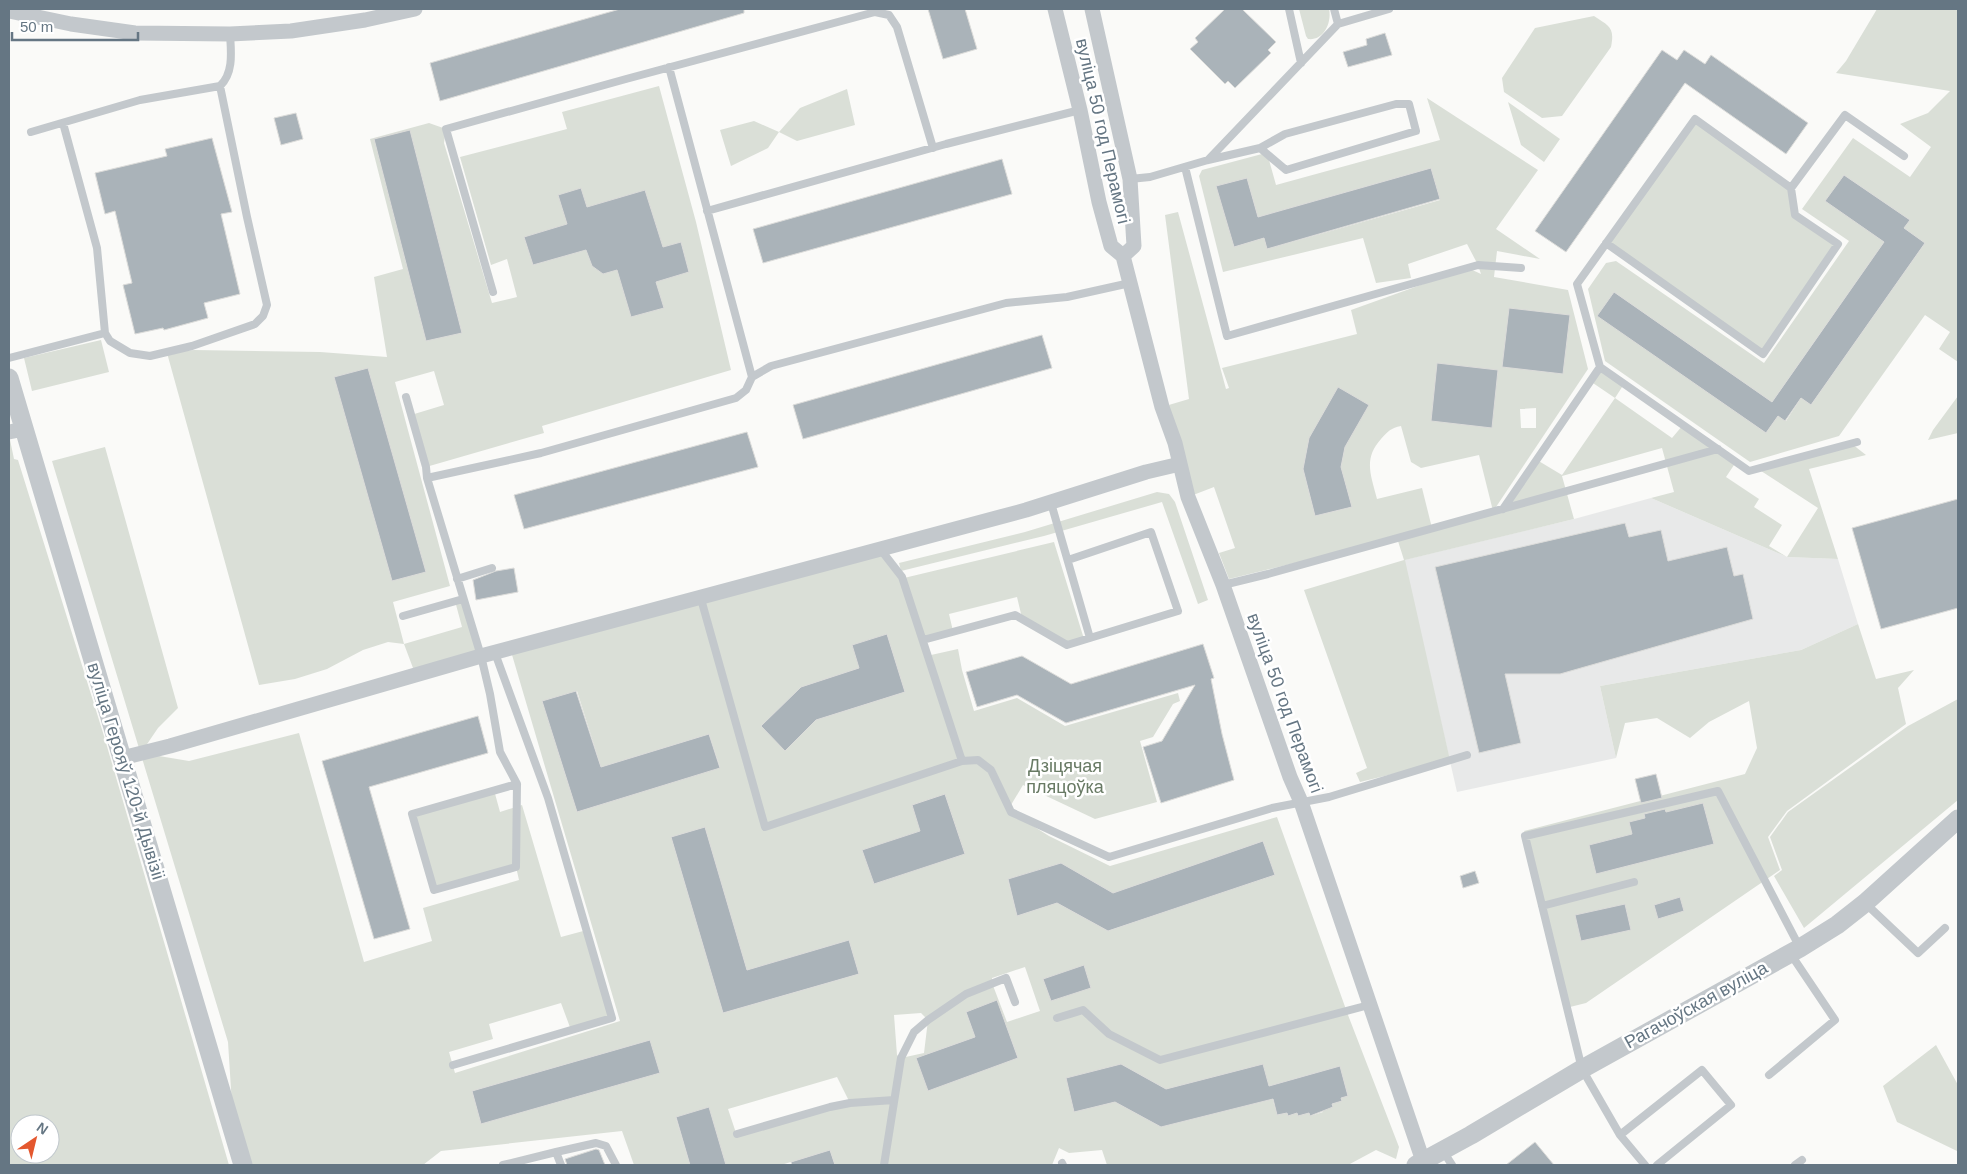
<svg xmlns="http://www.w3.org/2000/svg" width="1967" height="1174" font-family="Helvetica,sans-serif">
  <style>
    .built { fill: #e8e9e9 }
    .green { fill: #dadfd7; fill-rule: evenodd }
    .building { fill: #aab3b9; stroke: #dcdcda }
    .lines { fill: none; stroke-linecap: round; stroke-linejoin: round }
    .service { stroke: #c3c8cc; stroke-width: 8 }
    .minor { stroke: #c3c8cc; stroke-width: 15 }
    .tertiary { stroke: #c3c8cc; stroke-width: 19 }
    .labels { text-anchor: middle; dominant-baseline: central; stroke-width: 5; stroke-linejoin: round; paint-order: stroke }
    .street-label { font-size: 18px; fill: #657683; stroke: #fff }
    .park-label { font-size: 18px; fill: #687a64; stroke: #fff }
  </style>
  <rect width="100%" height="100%" fill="#fafaf8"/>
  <path class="built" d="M1651 498 1787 557 1838 559 1858 624 1801 650 1600 686 1616 758 1457 792 1404 560 1574 519Z"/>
  <path class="green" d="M1299 9H1329C1332 22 1324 41 1308 39L1306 36Z
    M1877 9H1958V362L1939 349 1950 332 1925 315 1839 436 1750 462 1605 361 1588 289 1606 263 1616 261 1764 363 1849 241 1802 209 1853 138 1910 177 1931 147 1900 124 1928 113 1950 91 1836 73 1846 61ZM1844 175 1910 220 1904 228 1925 243 1811 405 1801 398 1786 421 1778 416 1766 433 1598 316 1614 292 1772 402 1884 242 1826 201Z
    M1594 16C1609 26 1615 27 1611 47L1562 116 1542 118 1504 92 1502 78 1535 28Z
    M659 86 696 222 731 370 542 426 544 433 426 467 411 415 444 405 434 371 395 382 450 586 393 602 404 644 462 627 455 601 463 599 481 656 416 676 404 644 388 642 363 650 327 669 295 679 259 685 167 353 194 350 320 352 387 357 374 277 403 269 370 139 429 123 446 129 444 143 492 303 517 297 507 259 491 265 460 157 567 129 562 112Z
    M847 89 855 125 797 141 779 132 768 148 731 166 720 130 754 121 779 132 800 108Z
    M1427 98 1538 170 1496 229 1540 259 1497 251 1494 277 1568 290 1588 369 1494 510 1503 509 1537 460 1562 475 1615 398 1590 381 1600 367 1624 384 1615 398 1672 438 1683 425 1736 462 1726 477 1759 499 1754 507 1782 525 1769 546 1787 557 1818 508 1758 469 1852 444 1866 455 1809 469 1838 559 1787 557 1651 498 1674 492 1662 448 1562 476 1574 519 1405 560 1450 760 1360 782 1356 773 1367 768 1304 590 1404 560 1397 538 1229 579 1219 553 1235 548 1214 487 1188 497 1162 407 1189 399 1165 215 1178 212 1226 389 1229 388 1222 368 1357 334 1351 310 1468 268 1481 274 1478 265 1467 244 1408 264 1411 278 1376 283 1363 238 1223 272 1199 176 1202 170 1262 154 1269 160 1276 185 1440 140ZM1431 168 1440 200 1267 249 1264 238 1234 247 1217 186 1247 178 1258 217ZM1536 408V428H1521L1520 409ZM1401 426 1411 462 1421 468 1479 455 1493 511 1432 528 1422 488 1377 499C1371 475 1363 459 1381 439 1388 431 1391 428 1401 426ZM1309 438 1345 447 1341 467 1352 507 1315 516 1303 469Z
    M1508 102 1560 139 1544 162 1521 145Z
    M1695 119 1791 188 1795 215 1838 244 1763 354 1606 243Z
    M101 340 109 372 32 391 24 358Z
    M1958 396V433L1928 440 1933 430Z
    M9 435 14 459 18 460 104 736 229 1165H9ZM20 1124H50V1154H20Z
    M105 447 178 708 158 728 141 753 189 761 299 733 364 962 432 941 423 908 519 880 516 867 434 890 412 814 494 790 500 812 522 805 561 937 587 930 612 1018 571 1030 561 1003 489 1024 493 1039 449 1052 455 1073 620 1021 510 648 881 550 902 577 962 760H978L991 770 1011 812 1049 836 1110 866 1277 817 1348 1015 1399 1147 1396 1159 1376 1150 1348 1165H1107L1102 1150 1069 1153 1059 1148 1052 1165H835L830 1150 781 1165H726L708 1108 676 1118 690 1165H634L622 1131 441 1151 423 1165H251L232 1105 228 1042 52 461ZM887 634 905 692 816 720 785 750 761 726 801 687 859 668ZM577 691 601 767 709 734 720 767 577 812 543 701ZM705 827 747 970 849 940 859 974 723 1013 671 837ZM1263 841 1274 875 1108 931 1057 903 1017 916 1008 880 1061 863 1113 893ZM1025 967 1040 1011 1007 1022 992 983V978ZM997 1001 1018 1058H916L975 1037 966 1012ZM921 1013 928 1020 924 1053 901 1058 897 1055 894 1015ZM650 1040 659 1073 481 1123 472 1091ZM1121 1064 1166 1089 1263 1064 1161 1127 1115 1102 1074 1112 1067 1078ZM1340 1066 1348 1096 1341 1098 1342 1101 1332 1104 1333 1107 1323 1110V1112L1310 1116 1309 1113 1298 1116 1297 1113 1288 1116 1287 1113 1277 1115 1269 1086ZM837 1077 850 1103 736 1133 728 1109Z
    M1157 492 1169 494 1175 502 1208 600 1198 604 1162 502 1044 536 901 571 899 563 1025 532Z
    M1054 542 1084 639 1067 643 1022 618 1017 597 949 614 953 631 923 639 904 578Z
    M1858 624 1876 679 1914 670 1898 688 1906 724 1787 811 1768 837 1780 870 1586 1003 1566 1008 1565 1010 1524 831 1745 774 1757 748 1749 701 1709 722 1690 738 1657 718 1625 723 1616 758 1600 686 1801 650Z
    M958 649 962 670 974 711 1017 698 1065 726 1178 693 1180 701 1173 704 1153 737 1140 741 1157 802 1095 819 1023 785 1011 805 994 768 979 757H964L931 655Z
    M1958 699V800L1804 928 1774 876 1782 870 1770 837 1788 812 1908 726Z
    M1936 1045 1958 1085V1154L1957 1151 1897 1122 1883 1086Z"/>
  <path class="building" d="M620 9H744V13L440 101 430 63Z
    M928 9H965L977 49 943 59Z
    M1225 9H1242L1276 42 1268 50 1271 53 1235 88 1228 81 1225 84 1190 49 1198 42 1195 38Z
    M1385 33 1392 55 1348 67 1343 52 1367 45 1366 39Z
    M1662 50 1677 60 1684 50 1705 64 1711 55 1808 123 1786 154 1685 83 1566 252 1535 231Z
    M296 113 303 139 281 145 274 118Z
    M410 130 462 333 426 341 374 139Z
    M212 138 232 212 221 214 240 294 204 303 208 318 164 330 163 328 135 334 123 285 132 283 115 211 105 214 95 173 167 156 165 149Z
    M1002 159 1012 194 763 263 753 229Z
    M1431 168 1440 199 1267 249 1264 238 1234 247 1216 186 1247 178 1258 217Z
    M1844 175 1910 220 1904 228 1925 243 1811 405 1801 398 1785 421 1778 416 1766 433 1597 316 1614 292 1772 402 1884 242 1825 201Z
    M581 188 587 207 645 190 663 247 681 242 689 272 656 282 664 308 631 317 617 270 603 274 592 266 586 250 533 265 524 237 567 224 558 195Z
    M1509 308 1570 315 1563 374 1502 367Z
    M1042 335 1052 368 803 439 793 405Z
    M1437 363 1498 370 1492 428 1431 421Z
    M368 368 426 572 392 581 334 377Z
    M1338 387 1369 405 1345 447 1341 467 1352 507 1315 516 1303 469 1309 438Z
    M747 432 758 467 524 529 514 495Z
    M1958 499V608L1881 629 1852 528Z
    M1625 523 1629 537 1661 530 1668 561 1727 547 1734 576 1743 574 1753 619 1560 674H1505L1521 743 1479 753 1435 567Z
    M514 568 518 592 476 600 473 580 496 571Z
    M887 634 905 692 816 720 785 751 761 726 801 687 859 668 852 645Z
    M1203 644 1214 678 1211 679 1222 734 1234 780 1161 803 1143 747 1162 741 1195 685 1066 723 1017 695 977 707 966 672 1022 656 1071 684Z
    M576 691 601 767 709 734 720 768 577 812 542 701Z
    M478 716 488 753 369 787 410 929 374 939 322 761Z
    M1656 774 1662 798 1641 803 1635 779Z
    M945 794 965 854 874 884 862 850 920 831 912 805Z
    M1703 803 1714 844 1596 874 1589 845 1632 834 1629 822 1645 818 1644 814 1665 809 1666 812Z
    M705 827 747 970 849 940 859 974 723 1013 671 837Z
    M1263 841 1275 875 1108 931 1057 903 1017 916 1008 879 1061 863 1113 893Z
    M1475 871 1479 883 1463 888 1460 876Z
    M1680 897 1684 911 1658 919 1654 905Z
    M1625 904 1631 930 1581 941 1575 915Z
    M1084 965 1091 988 1051 1001 1043 979Z
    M997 1000 1018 1058 928 1091 916 1058 975 1037 966 1012Z
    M650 1040 660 1073 481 1124 472 1091Z
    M1121 1064 1166 1089 1263 1064 1269 1086 1340 1066 1348 1096 1341 1098 1342 1101 1332 1104 1333 1107 1310 1116 1309 1113 1298 1116 1297 1113 1288 1116 1287 1113 1277 1115 1273 1099 1161 1127 1115 1102 1074 1112 1066 1078Z
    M709 1107 726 1165H690L676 1117Z
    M1535 1142 1554 1165H1506Z
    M596 1149 599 1150 605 1165H567L565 1159Z
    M830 1150 835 1165H792L791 1162Z"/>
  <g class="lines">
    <path class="service" d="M1289 9 1301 63
      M1334 9 1338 24
      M669 67 752 377
      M63 123 97 248 105 333 110 341 130 353 150 356 192 346 255 324 263 316 267 305 247 217 220 86
      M31 132 140 100 220 86C234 73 231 51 230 34
      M1208 160 1338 24 1389 9
      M1185 167 1227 336 1478 265 1521 268
      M1130 179 1150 177 1208 160 1260 148 1286 170 1416 131 1409 104H1396L1285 134 1260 148
      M707 211 946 144 1080 110
      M1606 243 1763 354 1838 244 1795 215 1791 188
      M493 292 446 129 626 79 875 12 889 15 897 27 933 148
      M9 358 105 333
      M406 397 426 467 427 478 481 656 490 694 500 752 517 784 516 867 434 890 412 814 517 784
      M1857 442 1749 471 1600 367 1577 284 1695 119 1791 188 1845 115 1904 156
      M427 478 541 453 736 398 746 390 752 377 771 366 1006 303 1067 297 1130 283
      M1051 503 1090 638
      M1503 509 1600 367
      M881 550 902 577 962 761
      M457 579 492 568
      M1223 585 1268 574 1718 449
      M701 599 765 827 962 761 978 760 991 770 1011 812 1109 857 1272 808 1329 797 1467 755
      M403 616 463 599
      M923 640 1015 615 1067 645 1178 611 1151 532 1068 560
      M1865 903 1918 953 1945 928
      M1542 906 1634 882
      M1057 1018 1083 1010 1109 1034 1160 1060 1369 1005
      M453 1065 612 1018 548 798 495 653
      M1769 1075 1835 1020 1790 953
      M737 1134 830 1107 850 1103 894 1100
      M1620 1135 1702 1070 1731 1105 1657 1165
      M1443 1151 1452 1165
      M556 1152 596 1143 606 1146 616 1165
      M1062 1163 1063 1165
      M503 1165 556 1152 561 1165
      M884 1165 901 1058 914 1032 928 1020 966 994 1006 978 1015 1002
      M1645 1165 1620 1135 1582 1069 1525 836 1718 791 1800 948
      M1795 1165 1802 1160"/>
    <path class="minor" d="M1055 9 1080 110 1099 202 1111 246 1123 256 1162 407 1175 443 1188 497 1223 585 1290 777 1301 802 1423 1161
      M1092 9 1130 179 1134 246 1123 256
      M9 11 71 24 135 33 230 34 291 31 365 20 415 9
      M9 432 24 429
      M122 758 170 746 481 656 1026 510 1146 472 1180 464"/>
    <path class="tertiary" d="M9 378 243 1165
      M1416 1165 1471 1135 1582 1069 1800 948 1837 925 1865 903 1958 819"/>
  </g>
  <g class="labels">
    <g class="street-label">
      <text transform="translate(1103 131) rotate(77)">вуліца 50 год Перамогі</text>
      <text transform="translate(1285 703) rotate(70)">вуліца 50 год Перамогі</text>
      <text transform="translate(126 771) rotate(73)">вуліца Герояў 120-й Дывізіі</text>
      <text transform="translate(1696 1005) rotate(-29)">Рагачоўская вуліца</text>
    </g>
    <g class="park-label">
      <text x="1065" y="766">Дзіцячая<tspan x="1065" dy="21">пляцоўка</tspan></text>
    </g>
  </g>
  <rect width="1967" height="1174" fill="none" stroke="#657683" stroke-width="20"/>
  <g transform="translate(35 1139) rotate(35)"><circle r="24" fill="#ffffff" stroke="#c1c8cd"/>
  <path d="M0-4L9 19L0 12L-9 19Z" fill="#e4572e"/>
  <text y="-8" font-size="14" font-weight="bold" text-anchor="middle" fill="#657683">N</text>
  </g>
  <path d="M12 32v8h126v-8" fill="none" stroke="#657683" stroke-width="2.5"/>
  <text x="20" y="32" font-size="15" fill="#657683" stroke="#ffffff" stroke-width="4" paint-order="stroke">50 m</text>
</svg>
